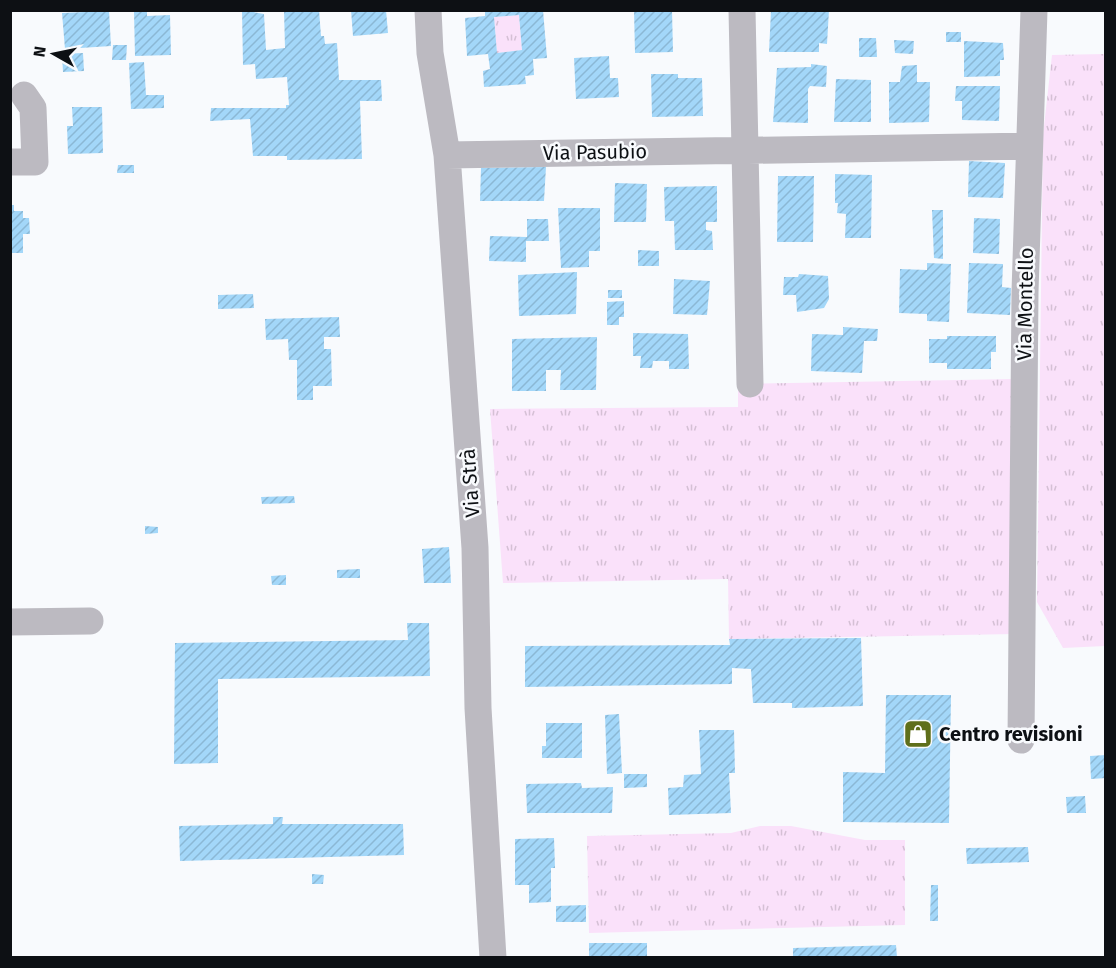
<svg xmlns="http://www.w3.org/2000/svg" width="1116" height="968" font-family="'Fira Sans',sans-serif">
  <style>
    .grass { fill: url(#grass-tufts) }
    .building { fill: url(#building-hatch); fill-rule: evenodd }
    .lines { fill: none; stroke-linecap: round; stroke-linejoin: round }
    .minor { stroke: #bcbac1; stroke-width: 27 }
    .labels { text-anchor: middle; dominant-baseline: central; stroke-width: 5; stroke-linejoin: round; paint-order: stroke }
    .street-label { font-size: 20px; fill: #0d1014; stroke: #f8fafd }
    .poi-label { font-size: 20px; font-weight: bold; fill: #0d1014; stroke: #f8fafd; text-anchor: start }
  </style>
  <defs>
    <pattern id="grass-tufts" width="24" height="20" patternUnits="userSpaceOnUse" patternTransform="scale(1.5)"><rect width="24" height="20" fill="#fae1fa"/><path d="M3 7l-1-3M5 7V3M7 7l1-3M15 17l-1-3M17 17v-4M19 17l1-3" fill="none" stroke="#d5c0d5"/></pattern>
    <pattern id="building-hatch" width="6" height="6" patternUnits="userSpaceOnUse" patternTransform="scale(1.5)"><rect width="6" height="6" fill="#a3d7f9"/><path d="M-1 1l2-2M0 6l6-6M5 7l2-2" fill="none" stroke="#8bb8d5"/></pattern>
  </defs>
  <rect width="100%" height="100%" fill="#f8fafd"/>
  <path class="grass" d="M519 15 522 50 497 53 494 17Z
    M1105 54V646L1063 648 1037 602 1043 135 1052 55Z
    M1015 379V634L729 639 728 579 503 583 490 409 738 407V384Z
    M760 826H791L865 840H905V925L589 933 587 836 731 833Z"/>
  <path class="building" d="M242 10 264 14 266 50 285 48 284 10H319L321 36H324L325 44 337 43 339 80H381L382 101H360L362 159 287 160V156H253L250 119 210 121 211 108H286V105H289L287 77 256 79 255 64 243 65Z
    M351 10H386L388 33 353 36Z
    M485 10H543L547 58 533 59 534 75 525 76 526 84 484 87 483 71 490 69 488 54 467 56 465 18 485 16ZM519 15 522 50 497 53 494 17Z
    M634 10H672L673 52 635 53Z
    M771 10H829L827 44 819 43V52H769Z
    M109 11 111 46 65 49 62 13Z
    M134 12H147V16L170 15 171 55 135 56Z
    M946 32H961V42H946Z
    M859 38H876L877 57H859Z
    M894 40 914 41 913 54 895 53Z
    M964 41 1003 43 1004 60H1000V76L964 77Z
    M113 45H127L126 60H112Z
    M83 53 84 71 63 72 62 54Z
    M609 56 610 78H618L619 97 576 99 574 58Z
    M144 62 146 95H164V108L131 109 129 63Z
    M811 64 827 66 826 87 810 86 808 89V123L773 122 777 68 811 67Z
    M917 65V82H930L929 122 889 123V82H900L902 66Z
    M651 74H678V78H702L703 116 652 117Z
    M836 79 871 80V122H834Z
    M956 86H1000L999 121 962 120V101H955Z
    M72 107H102L103 153 68 154 67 126H73Z
    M969 161 1005 163 1003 198 968 197Z
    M118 165H134V173H117Z
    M546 167 544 201H480L481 168Z
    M835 174 872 175 871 238H845L846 214 837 213 838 203H835Z
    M778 176H814L813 242H777Z
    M615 183 647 184 646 222H614Z
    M717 186V222H706V230L712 231 713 250H675L674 221H665L664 187Z
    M10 205H14V211H23V218H29L30 234H23V253H10Z
    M558 208H600V251H589V267L561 268Z
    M932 210H943V259L934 258Z
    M974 218 1000 219 999 254 973 253Z
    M527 219H548L549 241H526V262L489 261 490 236 527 237Z
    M638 250 659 251V266H638Z
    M927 263 951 264 949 322 927 321V314L899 313 900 269 927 270Z
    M969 263 1003 264 1002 287 1011 288 1010 315 967 313Z
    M577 272 576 314 519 316 518 275Z
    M799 274 828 276 829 299 824 308 797 312 796 295H783L784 277H798Z
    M674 279 710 281 707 315 673 314Z
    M608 290H622V298H608Z
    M253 294 254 308 218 309V295Z
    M624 301V317H619V325H607V302Z
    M339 317 340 337H324V349H331L332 386H313V400H297V360H289L288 339 266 340 265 319Z
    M843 327 878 329 877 341H864L862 373 811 371 812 334 843 335Z
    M633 333 688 334 689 369H669V361H653L652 368H640L641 356H633Z
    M947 336H996V352H991V369H947V363H929V339H947Z
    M597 337 596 390H560L561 370H546V391H512V339Z
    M294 496 295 503 262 504 261 497Z
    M145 526 158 527V533L145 534Z
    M449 547 451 583H424L422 549Z
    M360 569V578H337V570Z
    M286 575V585H272L271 576Z
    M407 623H429L430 676 218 679V763L174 764 175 643 408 640Z
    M861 638 863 706 792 708V703H753L751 669 732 668V684L525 687V646L730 645 729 639Z
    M886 695H951L949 823 843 822V772L885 773Z
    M619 714 622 773 607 774 605 715Z
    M546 723H582V758H542V746H546Z
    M699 730H734L735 773H729L731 813 669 815 668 788 683 787 684 775 701 774Z
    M1106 755V778L1091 779 1090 756Z
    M624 774H647V787L624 788Z
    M581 783 582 788 613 787 612 813H527L526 784Z
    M1085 796 1086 813H1067L1066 797Z
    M273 817H283L282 824H403L404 855 180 861 179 826 273 824Z
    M554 838 555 868H551V902L529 903V885H515V839Z
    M1028 847 1029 862 967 864 966 848Z
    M312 874 324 875 323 884H312Z
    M931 885H938V921H930Z
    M586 905V922H556V906Z
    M589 943H647V957H589Z
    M896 945 897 957H793V948Z"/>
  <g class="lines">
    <path class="minor" d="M428 10 430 53 447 155 475 548 478 708 493 958
      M742 10 750 384
      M447 155 1029 146
      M10 162H35L33 108 24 95
      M10 622 90 621
      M1021 740 1025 292 1034 10"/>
  </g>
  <defs>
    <g id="shop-square" transform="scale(1.5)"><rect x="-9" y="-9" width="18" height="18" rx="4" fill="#5f6f1b" stroke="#f8fafd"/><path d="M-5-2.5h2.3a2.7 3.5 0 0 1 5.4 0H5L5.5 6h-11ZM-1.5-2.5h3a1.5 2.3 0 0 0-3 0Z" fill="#fff"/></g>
  </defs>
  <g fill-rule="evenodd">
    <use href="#shop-square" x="918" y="734"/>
  </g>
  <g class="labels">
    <g class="street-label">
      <text transform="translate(595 152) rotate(-1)">Via Pasubio</text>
      <text transform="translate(1025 304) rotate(-89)">Via Montello</text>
      <text transform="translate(470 483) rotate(-94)">Via Strà</text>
    </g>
    <g class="poi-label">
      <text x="939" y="734">Centro revisioni</text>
    </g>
  </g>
  <rect width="1116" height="968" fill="none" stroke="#0d1014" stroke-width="24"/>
  <g transform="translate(54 54) rotate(279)" stroke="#f8fafd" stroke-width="4.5" paint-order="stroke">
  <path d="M0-4.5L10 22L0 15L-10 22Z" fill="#0d1014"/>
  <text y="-9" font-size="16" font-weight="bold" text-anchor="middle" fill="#0d1014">N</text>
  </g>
</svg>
